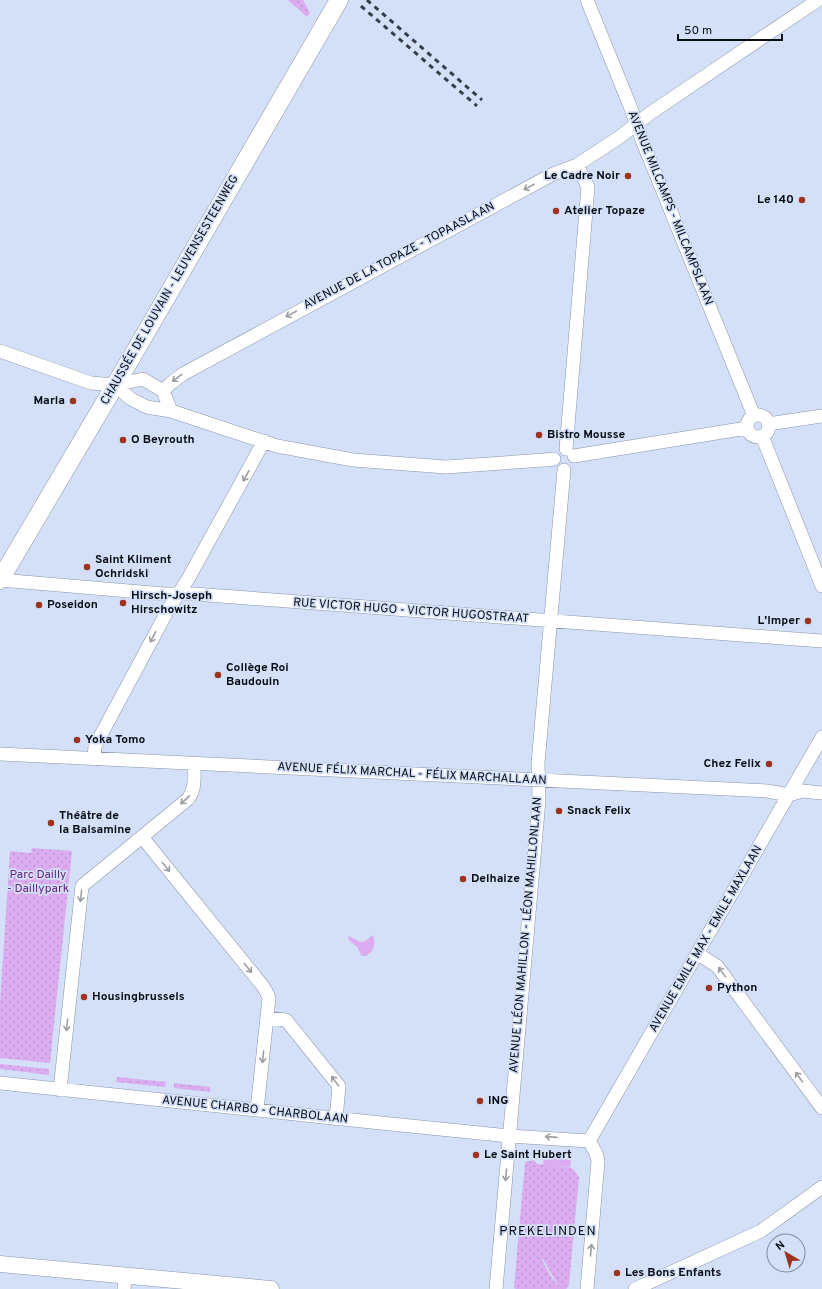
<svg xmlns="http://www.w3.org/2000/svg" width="822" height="1289" font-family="Overpass,sans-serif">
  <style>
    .park { fill: url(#park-dots) }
    .garden { fill: #dbadf0 }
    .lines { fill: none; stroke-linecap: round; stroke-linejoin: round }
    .minor-casing { stroke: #8994aa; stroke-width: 14 }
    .tertiary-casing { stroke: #8994aa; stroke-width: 17 }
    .secondary-casing { stroke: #8994aa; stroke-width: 19 }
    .minor { stroke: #fff; stroke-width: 13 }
    .tertiary { stroke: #fff; stroke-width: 16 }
    .secondary { stroke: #fff; stroke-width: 18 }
    .rail { stroke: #383e49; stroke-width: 3; stroke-dasharray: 5 5; stroke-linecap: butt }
    .oneway { stroke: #9c9ea1 }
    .poi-dot { fill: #9d331f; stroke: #d3e0f7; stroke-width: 1.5 }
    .labels { text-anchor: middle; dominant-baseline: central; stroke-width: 3.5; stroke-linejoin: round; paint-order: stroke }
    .poi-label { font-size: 12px; font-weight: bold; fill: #080c13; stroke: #d3e0f7; text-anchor: start }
    .street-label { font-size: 12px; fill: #080c13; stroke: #d3e0f7 }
    .park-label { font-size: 12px; fill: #672181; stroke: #d3e0f7 }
    .neighbourhood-label { font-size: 13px; letter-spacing: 1px; fill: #080c13; stroke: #d3e0f7 }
  </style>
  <defs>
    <pattern id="park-dots" width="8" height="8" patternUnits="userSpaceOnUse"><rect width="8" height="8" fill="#dbadf0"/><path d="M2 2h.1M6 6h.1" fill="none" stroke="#ba94cd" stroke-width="1.8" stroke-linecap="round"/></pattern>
  </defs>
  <rect width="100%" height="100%" fill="#d3e0f7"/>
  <path class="park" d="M288 0H303L310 13 307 17Z
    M32 848 72 851 50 1063 0 1058V1003L10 851 31 853Z
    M0 1064 49 1069V1075L0 1069Z
    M117 1077 166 1082 165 1087 116 1082Z
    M174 1083 210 1087V1092L174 1088Z
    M534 1160 537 1164 572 1168 579 1177 569 1285 566 1289H560L543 1259 542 1260 550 1275 560 1289H516L514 1288 525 1162Z"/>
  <path class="garden" d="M373 935C376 945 374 951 366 956H362L357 947 348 939 349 936 360 942 365 941Z
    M544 1157 571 1160 570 1167 543 1165Z"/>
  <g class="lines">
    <g class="minor-casing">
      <path id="minor" d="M587 0 630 106 642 140 754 416
        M0 351 91 383 115 385 143 379 163 391 171 411
        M115 385 131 399 147 407 171 411 277 446 353 460 446 467 544 460 554 459
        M163 391 171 383 183 374 553 174 577 165 621 136 652 112 818 0
        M747 426a11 11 0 1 1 22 0a11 11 0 1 1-22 0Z
        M768 424 822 416
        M762 436 822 586
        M566 449 588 187 577 165
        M574 456 747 428
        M0 580 164 594H194L822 641
        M0 754 767 791 789 795 802 791 822 793
        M94 759 95 746 169 608 188 579 264 441
        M142 837 262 985 266 991 269 998 257 1110
        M698 954 717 966 822 1108
        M267 1018 286 1020 339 1086 336 1119
        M0 1083 381 1123 509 1136 589 1141
        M60 1090 82 886 188 799C196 789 194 776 194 764
        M589 1141 822 737
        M124 1289 126 1275
        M496 1289 539 800 538 763 564 470
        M587 1289 598 1161 596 1153 589 1141
        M635 1289 761 1231 822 1187"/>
    </g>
    <g class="tertiary-casing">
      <path id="tertiary" d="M0 1264 271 1289"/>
    </g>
    <g class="secondary-casing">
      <path id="secondary" d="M0 580 137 348 339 0"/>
    </g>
    <use href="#minor" class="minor"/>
    <use href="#tertiary" class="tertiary"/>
    <use href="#secondary" class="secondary"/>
    <path class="rail" d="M367 0 482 100
      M361 6 477 106"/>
  </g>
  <defs><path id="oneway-shaft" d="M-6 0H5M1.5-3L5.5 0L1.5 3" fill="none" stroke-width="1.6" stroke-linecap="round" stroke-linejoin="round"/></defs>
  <g class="oneway">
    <use href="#oneway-shaft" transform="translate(529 187) rotate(152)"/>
    <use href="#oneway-shaft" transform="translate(291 314) rotate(152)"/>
    <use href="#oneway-shaft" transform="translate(177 378) rotate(143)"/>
    <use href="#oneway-shaft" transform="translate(246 476) rotate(119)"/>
    <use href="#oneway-shaft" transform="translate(153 637) rotate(118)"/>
    <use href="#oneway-shaft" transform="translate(185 800) rotate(137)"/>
    <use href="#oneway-shaft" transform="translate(166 867) rotate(51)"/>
    <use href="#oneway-shaft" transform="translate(81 896) rotate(96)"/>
    <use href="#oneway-shaft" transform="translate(248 968) rotate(51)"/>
    <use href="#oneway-shaft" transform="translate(722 972) rotate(-126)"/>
    <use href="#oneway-shaft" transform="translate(67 1025) rotate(96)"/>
    <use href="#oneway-shaft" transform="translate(263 1057) rotate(96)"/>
    <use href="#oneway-shaft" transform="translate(799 1077) rotate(-126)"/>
    <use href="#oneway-shaft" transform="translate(335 1081) rotate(-126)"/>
    <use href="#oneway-shaft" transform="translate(551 1137) rotate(-176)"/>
    <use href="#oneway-shaft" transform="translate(506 1175) rotate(95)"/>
    <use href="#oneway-shaft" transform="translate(591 1250) rotate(-85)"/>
  </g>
  <g class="poi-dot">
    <circle cx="628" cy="176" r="4"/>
    <circle cx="802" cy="200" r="4"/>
    <circle cx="556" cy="211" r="4"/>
    <circle cx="73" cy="401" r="4"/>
    <circle cx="539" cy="435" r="4"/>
    <circle cx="123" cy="440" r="4"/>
    <circle cx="87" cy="567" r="4"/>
    <circle cx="123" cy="603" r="4"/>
    <circle cx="39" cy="605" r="4"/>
    <circle cx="808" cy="621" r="4"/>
    <circle cx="218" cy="675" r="4"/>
    <circle cx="77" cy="740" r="4"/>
    <circle cx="769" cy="764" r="4"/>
    <circle cx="559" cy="811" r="4"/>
    <circle cx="51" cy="823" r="4"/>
    <circle cx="463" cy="879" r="4"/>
    <circle cx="709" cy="988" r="4"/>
    <circle cx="84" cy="997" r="4"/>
    <circle cx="480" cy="1101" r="4"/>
    <circle cx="476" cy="1155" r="4"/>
    <circle cx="617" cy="1273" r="4"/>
  </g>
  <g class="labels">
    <g class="poi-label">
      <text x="620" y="176" text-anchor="end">Le Cadre Noir</text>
      <text x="794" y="200" text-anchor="end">Le 140</text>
      <text x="564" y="211">Atelier Topaze</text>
      <text x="65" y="401" text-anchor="end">Marla</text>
      <text x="547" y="435">Bistro Mousse</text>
      <text x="131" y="440">O Beyrouth</text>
      <text x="95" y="560">Saint Kliment<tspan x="95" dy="14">Ochridski</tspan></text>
      <text x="131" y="596">Hirsch-Joseph<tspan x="131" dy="14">Hirschowitz</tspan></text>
      <text x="47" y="605">Poseidon</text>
      <text x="800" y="621" text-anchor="end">L'Imper</text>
      <text x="226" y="668">Collège Roi<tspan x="226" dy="14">Baudouin</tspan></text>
      <text x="85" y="740">Yoka Tomo</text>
      <text x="761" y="764" text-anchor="end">Chez Felix</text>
      <text x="567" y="811">Snack Felix</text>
      <text x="59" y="816">Théâtre de<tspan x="59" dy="14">la Balsamine</tspan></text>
      <text x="471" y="879">Delhaize</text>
      <text x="717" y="988">Python</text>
      <text x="92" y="997">Housingbrussels</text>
      <text x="488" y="1101">ING</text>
      <text x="484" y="1155">Le Saint Hubert</text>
      <text x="625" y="1273">Les Bons Enfants</text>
    </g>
    <g class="street-label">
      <text transform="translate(670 208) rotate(68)">AVENUE MILCAMPS - MILCAMPSLAAN</text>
      <text transform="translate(399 256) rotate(-28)">AVENUE DE LA TOPAZE - TOPAASLAAN</text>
      <text transform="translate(170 290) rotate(-60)">CHAUSSÉE DE LOUVAIN - LEUVENSESTEENWEG</text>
      <text transform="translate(411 611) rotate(4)">RUE VICTOR HUGO - VICTOR HUGOSTRAAT</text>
      <text transform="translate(412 774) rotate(3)">AVENUE FÉLIX MARCHAL - FÉLIX MARCHALLAAN</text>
      <text transform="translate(526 935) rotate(-85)">AVENUE LÉON MAHILLON - LÉON MAHILLONLAAN</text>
      <text transform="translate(706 939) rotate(-60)">AVENUE EMILE MAX - EMILE MAXLAAN</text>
      <text transform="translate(255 1110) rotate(6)">AVENUE CHARBO - CHARBOLAAN</text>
    </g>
    <g class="park-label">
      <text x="38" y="875">Parc Dailly<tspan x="38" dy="14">- Daillypark</tspan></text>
    </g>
    <g class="neighbourhood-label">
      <text x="548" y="1232">PREKELINDEN</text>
    </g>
  </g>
  <g transform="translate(786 1253) rotate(322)"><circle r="19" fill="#d3e0f7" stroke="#828b9c"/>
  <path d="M0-3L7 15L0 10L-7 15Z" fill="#9d331f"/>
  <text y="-6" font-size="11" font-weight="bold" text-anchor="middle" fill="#080c13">N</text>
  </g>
  <path d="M678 34v6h104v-6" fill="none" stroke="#080c13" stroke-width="2"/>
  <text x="684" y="34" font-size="12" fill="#080c13" stroke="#d3e0f7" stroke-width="3" paint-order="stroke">50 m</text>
</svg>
